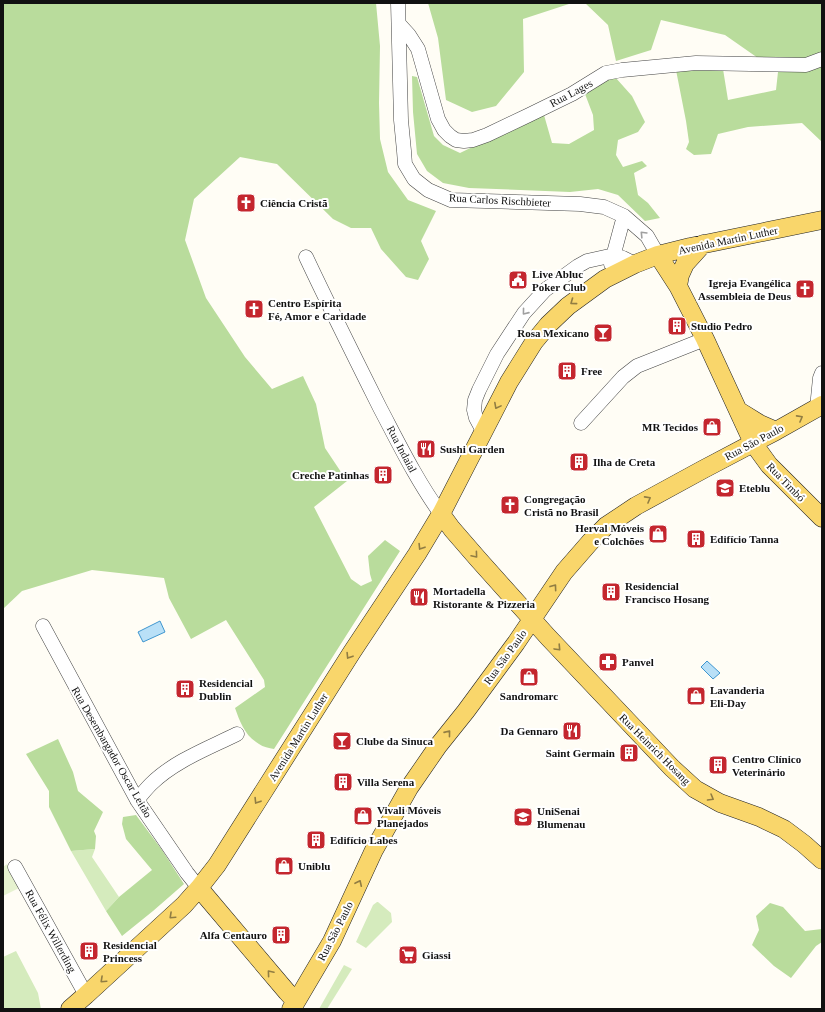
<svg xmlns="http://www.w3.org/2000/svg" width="825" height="1012" font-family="'Times New Roman',serif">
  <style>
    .green { fill: #d5ebbd }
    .forest { fill: #b9dc9c }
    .pitch { fill: #e6f2cf }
    .water { fill: #b9e0f7; stroke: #3f96cf }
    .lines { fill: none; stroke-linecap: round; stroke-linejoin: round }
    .minor-casing { stroke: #444; stroke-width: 15 }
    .major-casing { stroke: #222; stroke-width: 19 }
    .minor { stroke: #fff; stroke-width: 14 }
    .major { stroke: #f9d66b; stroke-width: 18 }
    .oneway { stroke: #a0a0a0 }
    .oneway2 { stroke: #917d42 }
    .labels { text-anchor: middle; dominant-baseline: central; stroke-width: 4; stroke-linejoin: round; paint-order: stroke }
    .street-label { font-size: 11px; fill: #111; stroke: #fff }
    .poi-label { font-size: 11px; font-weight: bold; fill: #111; stroke: #fff; text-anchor: start }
  </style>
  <rect width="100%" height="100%" fill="#fffdf5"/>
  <path class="green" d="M95 849 92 857 119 897 106 911 71 851Z
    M377 902H378L391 913 392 922 366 948 356 942 373 905Z
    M16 951 38 993 41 1009H3V957Z
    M344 965 352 969 327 1009H319Z"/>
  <path class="forest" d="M3 3H376L380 46 379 103 380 139 388 172 408 200 436 211 421 241 429 259 418 280 406 277 381 249 371 228H351L333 219 277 164 240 157 194 199 185 240 206 298 245 357 272 389 303 376 316 404 325 448 347 481 314 507 351 579 361 586 372 581 370 574 368 556 385 540 400 551 274 749C269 748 263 747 259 744 245 736 240 722 235 708L265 687 264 680 226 620 191 639 169 598 164 578 92 570 22 591 3 609Z
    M428 3H572L523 19 524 72 496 106 472 112 446 100 438 38Z
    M585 3H822V142L802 123 748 127 718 134 711 154 694 155 686 149 689 142 686 121 676 70 723 69 728 100 776 90 778 72 725 35 661 20 651 50 616 61 608 25Z
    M412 76 417 77 434 136 443 145 460 153 497 135 544 115 552 143 569 144 594 130 593 115 585 94 597 85 615 77 632 96 645 122 638 132 618 140 616 155 623 167 642 161 647 166 634 173 638 195 648 203 660 218 645 221 618 195 598 189 570 192 469 188 443 183 427 171 417 154 413 112Z
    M58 739 73 772 78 791 103 812 94 831 96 836 95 849 71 851 49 807V791L26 754Z
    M136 815 162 850 184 884 153 911 122 936 106 911 119 897 152 870 126 839 122 824 123 817Z
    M770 903 783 907 805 931 822 929V942L816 946 791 978 774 966 752 945 759 930 756 916Z"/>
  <path class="pitch" d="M7 864 19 888 3 896V867Z"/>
  <path class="water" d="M160 621 165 632 143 642 138 632Z
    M707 661 720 673 713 679 701 667Z"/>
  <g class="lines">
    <g class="minor-casing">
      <path id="minor" d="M398 3 401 120 404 151 405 164 414 179 428 190 451 200 580 204 604 207 624 216 647 236 658 255
        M399 24 409 35 418 49 438 119 444 130 450 136 456 140 464 141 473 140 487 135 529 115 572 94 606 73 622 70 696 63 806 65 822 59
        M306 257C330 308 355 358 380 408 399 444 417 481 441 514
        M611 264 624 216
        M817 408 820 378 822 373
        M581 423 623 377 637 366 705 339
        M483 431 476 418 474 410 475 400 479 390 497 354 524 313 545 290 578 266 587 261 614 255 623 258 635 264
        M43 626 137 800 187 873 199 888
        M137 800C142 794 146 789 151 784 174 761 209 748 237 734
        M15 867 86 995"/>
    </g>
    <g class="major-casing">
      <path id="major" d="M658 255 678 286 705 339 753 443 769 465 822 518
        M678 286 680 275 685 264 703 244
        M739 411 760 424 776 431
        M441 514 452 529 478 559 548 637 672 768 695 789 720 803 759 817 784 829 804 844 822 860
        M199 888 287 992 296 1002
        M70 1009 86 995 184 905 199 888 217 865 352 652 417 554 441 514 509 382 534 342 548 325 568 306 605 279 635 264 658 255 690 247 822 220
        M291 1009 296 1002 332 941 374 850 409 788 438 746 466 711 516 643 564 572 591 541 606 526 636 506 702 470 776 431 822 405"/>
    </g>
    <use href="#minor" class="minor"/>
    <use href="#major" class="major"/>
  </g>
  <defs><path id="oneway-chevron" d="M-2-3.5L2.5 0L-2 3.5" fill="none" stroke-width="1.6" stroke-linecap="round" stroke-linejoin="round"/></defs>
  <g class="oneway">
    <use href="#oneway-chevron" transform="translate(643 234) rotate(-134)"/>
    <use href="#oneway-chevron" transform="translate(525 312) rotate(129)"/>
  </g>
  <g class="oneway2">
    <use href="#oneway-chevron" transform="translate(573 302) rotate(144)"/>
    <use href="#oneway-chevron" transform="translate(497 406) rotate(118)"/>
    <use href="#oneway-chevron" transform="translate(800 418) rotate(-29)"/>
    <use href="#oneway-chevron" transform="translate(648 499) rotate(-29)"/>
    <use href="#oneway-chevron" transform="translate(421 547) rotate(122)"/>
    <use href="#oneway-chevron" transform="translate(475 555) rotate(50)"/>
    <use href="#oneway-chevron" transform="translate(554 587) rotate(-54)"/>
    <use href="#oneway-chevron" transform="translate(558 648) rotate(47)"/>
    <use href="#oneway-chevron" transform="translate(349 656) rotate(122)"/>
    <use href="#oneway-chevron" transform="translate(448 733) rotate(-51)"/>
    <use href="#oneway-chevron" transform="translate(711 798) rotate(30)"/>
    <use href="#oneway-chevron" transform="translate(257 801) rotate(122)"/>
    <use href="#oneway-chevron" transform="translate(359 883) rotate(-65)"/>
    <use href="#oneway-chevron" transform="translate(172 916) rotate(137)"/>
    <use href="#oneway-chevron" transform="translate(270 973) rotate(-130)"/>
    <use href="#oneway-chevron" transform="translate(103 980) rotate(137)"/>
  </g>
  <defs>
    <g id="church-square" transform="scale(1)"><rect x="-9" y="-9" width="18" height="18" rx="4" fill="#c4262e" stroke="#fff"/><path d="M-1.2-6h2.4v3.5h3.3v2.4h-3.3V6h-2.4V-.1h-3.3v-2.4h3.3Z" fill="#fff"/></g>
    <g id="civic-square" transform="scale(1)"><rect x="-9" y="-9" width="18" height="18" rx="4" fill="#c4262e" stroke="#fff"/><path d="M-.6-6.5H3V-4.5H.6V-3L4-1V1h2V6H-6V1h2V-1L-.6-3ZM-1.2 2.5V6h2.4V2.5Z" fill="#fff"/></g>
    <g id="building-square" transform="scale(1)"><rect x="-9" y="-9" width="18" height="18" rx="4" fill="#c4262e" stroke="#fff"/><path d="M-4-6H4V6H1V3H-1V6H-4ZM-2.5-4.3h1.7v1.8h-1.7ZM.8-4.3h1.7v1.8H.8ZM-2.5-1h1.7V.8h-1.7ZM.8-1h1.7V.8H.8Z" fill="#fff"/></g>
    <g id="bar-square" transform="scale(1)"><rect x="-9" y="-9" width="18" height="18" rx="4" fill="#c4262e" stroke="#fff"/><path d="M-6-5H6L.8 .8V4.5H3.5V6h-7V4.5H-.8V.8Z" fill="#fff"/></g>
    <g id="shop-square" transform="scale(1)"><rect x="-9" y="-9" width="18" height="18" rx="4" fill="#c4262e" stroke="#fff"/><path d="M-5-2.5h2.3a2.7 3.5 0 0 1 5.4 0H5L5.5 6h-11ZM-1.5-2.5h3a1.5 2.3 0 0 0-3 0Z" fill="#fff"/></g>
    <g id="restaurant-square" transform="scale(1)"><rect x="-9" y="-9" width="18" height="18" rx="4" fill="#c4262e" stroke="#fff"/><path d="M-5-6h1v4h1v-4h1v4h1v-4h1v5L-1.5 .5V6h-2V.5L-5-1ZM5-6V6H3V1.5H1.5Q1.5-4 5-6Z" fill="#fff"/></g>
    <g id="university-square" transform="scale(1)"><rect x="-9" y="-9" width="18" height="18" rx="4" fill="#c4262e" stroke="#fff"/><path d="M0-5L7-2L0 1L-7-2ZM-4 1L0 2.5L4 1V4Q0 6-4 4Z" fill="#fff"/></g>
    <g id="pharmacy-square" transform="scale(1)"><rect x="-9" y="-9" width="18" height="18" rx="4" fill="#c4262e" stroke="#fff"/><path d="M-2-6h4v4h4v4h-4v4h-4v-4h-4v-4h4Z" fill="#fff"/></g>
    <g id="supermarket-square" transform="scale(1)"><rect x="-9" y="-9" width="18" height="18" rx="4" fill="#c4262e" stroke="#fff"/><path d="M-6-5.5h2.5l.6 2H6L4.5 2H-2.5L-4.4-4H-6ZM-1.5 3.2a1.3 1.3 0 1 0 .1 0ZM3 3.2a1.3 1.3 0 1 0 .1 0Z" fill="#fff"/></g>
  </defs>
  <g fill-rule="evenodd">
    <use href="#church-square" x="246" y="203"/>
    <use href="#civic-square" x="518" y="280"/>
    <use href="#church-square" x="805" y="289"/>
    <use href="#church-square" x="254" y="309"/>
    <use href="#building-square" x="677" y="326"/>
    <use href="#bar-square" x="603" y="333"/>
    <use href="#building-square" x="567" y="371"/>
    <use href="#shop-square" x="712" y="427"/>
    <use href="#restaurant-square" x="426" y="449"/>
    <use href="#building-square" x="579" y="462"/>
    <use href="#building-square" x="383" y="475"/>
    <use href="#university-square" x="725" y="488"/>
    <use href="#church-square" x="510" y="505"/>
    <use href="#shop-square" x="658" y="534"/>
    <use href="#building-square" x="696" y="539"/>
    <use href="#building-square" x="611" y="592"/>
    <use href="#restaurant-square" x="419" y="597"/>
    <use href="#pharmacy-square" x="608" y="662"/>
    <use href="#shop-square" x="529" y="677"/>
    <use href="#building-square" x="185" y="689"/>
    <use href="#shop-square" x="696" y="696"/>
    <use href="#restaurant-square" x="572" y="731"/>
    <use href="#bar-square" x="342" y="741"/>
    <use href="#building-square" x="629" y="753"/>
    <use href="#building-square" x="718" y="765"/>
    <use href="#building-square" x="343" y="782"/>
    <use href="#shop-square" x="363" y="816"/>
    <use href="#university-square" x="523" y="817"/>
    <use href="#building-square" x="316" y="840"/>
    <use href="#shop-square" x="284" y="866"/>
    <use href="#building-square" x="281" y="935"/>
    <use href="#building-square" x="89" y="951"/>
    <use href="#supermarket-square" x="408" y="955"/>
  </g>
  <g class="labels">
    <g class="street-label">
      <text transform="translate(571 93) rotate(-28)">Rua Lages</text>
      <text transform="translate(500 200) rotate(3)">Rua Carlos Rischbieter</text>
      <text transform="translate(728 240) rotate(-12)">Avenida Martin Luther</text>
      <text transform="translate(754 442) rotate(-28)">Rua São Paulo</text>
      <text transform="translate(402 449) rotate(62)">Rua Indaial</text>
      <text transform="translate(786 482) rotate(46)">Rua Timbó</text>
      <text transform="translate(505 657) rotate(-54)">Rua São Paulo</text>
      <text transform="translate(298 737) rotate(-58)">Avenida Martin Luther</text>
      <text transform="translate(655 749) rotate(45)">Rua Heinrich Hosang</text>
      <text transform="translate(112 752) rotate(60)">Rua Desembargador Oscar Leitão</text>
      <text transform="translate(51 931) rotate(61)">Rua Félix Willerding</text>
      <text transform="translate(335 931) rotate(-63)">Rua São Paulo</text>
    </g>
    <g class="poi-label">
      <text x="260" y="203">Ciência Cristã</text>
      <text x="532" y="274">Live Abluc<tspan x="532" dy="13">Poker Club</tspan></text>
      <text x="791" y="283" text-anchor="end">Igreja Evangélica<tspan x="791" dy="13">Assembleia de Deus</tspan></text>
      <text x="268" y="303">Centro Espírita<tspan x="268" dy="13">Fé, Amor e Caridade</tspan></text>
      <text x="691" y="326">Studio Pedro</text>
      <text x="589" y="333" text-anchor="end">Rosa Mexicano</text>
      <text x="581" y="371">Free</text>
      <text x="698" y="427" text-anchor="end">MR Tecidos</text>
      <text x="440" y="449">Sushi Garden</text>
      <text x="593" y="462">Ilha de Creta</text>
      <text x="369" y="475" text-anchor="end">Creche Patinhas</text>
      <text x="739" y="488">Eteblu</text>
      <text x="524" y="499">Congregação<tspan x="524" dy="13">Cristã no Brasil</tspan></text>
      <text x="644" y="528" text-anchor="end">Herval Móveis<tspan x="644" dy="13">e Colchões</tspan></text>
      <text x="710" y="539">Edifício Tanna</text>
      <text x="625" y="586">Residencial<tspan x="625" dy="13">Francisco Hosang</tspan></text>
      <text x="433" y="591">Mortadella<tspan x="433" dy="13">Ristorante &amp; Pizzeria</tspan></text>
      <text x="622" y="662">Panvel</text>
      <text x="199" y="683">Residencial<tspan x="199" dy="13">Dublin</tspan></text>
      <text x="710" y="690">Lavanderia<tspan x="710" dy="13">Eli-Day</tspan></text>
      <text x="529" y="696" text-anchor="middle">Sandromarc</text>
      <text x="558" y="731" text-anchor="end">Da Gennaro</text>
      <text x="356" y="741">Clube da Sinuca</text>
      <text x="615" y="753" text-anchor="end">Saint Germain</text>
      <text x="732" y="759">Centro Clínico<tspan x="732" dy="13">Veterinário</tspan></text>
      <text x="357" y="782">Villa Serena</text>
      <text x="377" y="810">Vivali Móveis<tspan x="377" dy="13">Planejados</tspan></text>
      <text x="537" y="811">UniSenai<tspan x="537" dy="13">Blumenau</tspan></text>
      <text x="330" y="840">Edifício Labes</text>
      <text x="298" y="866">Uniblu</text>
      <text x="267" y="935" text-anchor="end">Alfa Centauro</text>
      <text x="103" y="945">Residencial<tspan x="103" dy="13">Princess</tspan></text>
      <text x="422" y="955">Giassi</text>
    </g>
  </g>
  <rect width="825" height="1012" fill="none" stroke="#111111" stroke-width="8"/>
</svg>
